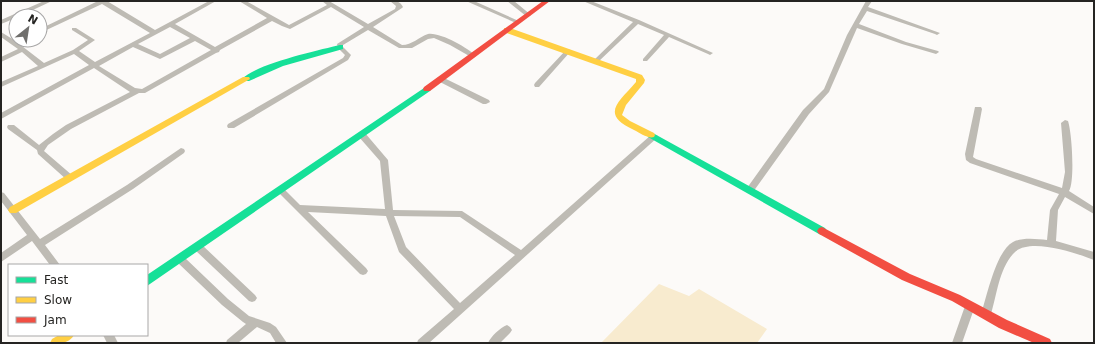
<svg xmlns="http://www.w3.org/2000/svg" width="1095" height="344" font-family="'DejaVu Sans',sans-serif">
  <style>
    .green { fill: #f8ebcf }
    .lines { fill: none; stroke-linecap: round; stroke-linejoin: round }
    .street { fill: #bebbb4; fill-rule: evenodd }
    .fast { fill: #16e098; fill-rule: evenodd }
    .slow { fill: #ffcf43; fill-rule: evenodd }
    .jam { fill: #f24e42; fill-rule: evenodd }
  </style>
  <rect width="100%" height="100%" fill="#fcfaf8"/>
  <path class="green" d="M659 284 689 296 699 289 767 329 757 343H601Z"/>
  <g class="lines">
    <path class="street" d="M44 1H52L20 16H16V18L1 24V20Z
      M98 1H107L155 30 209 1H216L175 24 215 47 267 18 239 1H246L289 25 327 5 322 1H329L368 24 395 9 396 6 390 1C396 1 400 1 403 7L402 8 373 27 402 45C412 45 419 37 428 34 440 32 468 48 476 56L473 58 471 57 450 45 434 38 428 39 412 48H399L368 30 343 45V47L351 55 348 60 234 128H228L227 126 228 124 343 58 345 55 338 48 337 44 364 27 331 7 290 29 282 26 272 21 220 50 219 52 216 53 145 93H139L71 129 48 145 44 151 73 176 74 178 73 180H67L38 154 37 150 8 129 7 127 8 125H14L39 145 53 134 66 125 130 92 94 68 1 119V113L89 65 74 54 1 87V82L38 66 22 52 1 62V57L18 49 1 37V32L14 40H23L18 43 44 63 73 50 88 40 72 30V28H76L95 40 79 51 95 62 150 33 102 4 40 33V29ZM170 27 190 38 160 54 138 44ZM195 41 211 50 142 89 135 88 99 66 133 47 160 59Z
      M466 1H474L521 22 520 23H516Z
      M507 1H514L531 15 528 17 526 16Z
      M583 1H591L639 20 713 53 710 55 708 54 669 37 647 61H643V59L664 35 638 24 598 62H594V60L633 22Z
      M866 1H872L868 7 940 33 937 35 935 34 867 11 859 24 906 42 938 51 939 52 936 54 902 44 857 28 829 92 809 114 753 192H747L746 190 747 188 803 110 824 89 847 35Z
      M568 49 570 50V52L539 87H535L534 85 535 83 566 50Z
      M438 77H442L489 100 490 102 486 104H483L438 81 437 79Z
      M975 107H981L982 109 973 157 976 159 1062 188 1065 172 1061 123 1065 120 1068 121C1072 133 1075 181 1069 191L1094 207V214L1065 197 1058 210 1056 241 1094 252V260C1076 253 1027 236 1013 254 999 270 997 294 991 314L989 317 986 318 983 317 981 314C987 296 996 251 1013 242 1023 237 1037 239 1047 240L1050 210 1059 194 970 163 966 160 965 154Z
      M362 132 365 133 388 160 393 210 462 211 521 250 651 135H657L658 137 429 343H417L418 340 454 309 399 252 386 216 308 212 366 268 368 271 366 274 363 275 360 274 277 191 278 189H284L300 205 385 209 380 161 359 137 358 135 359 133ZM394 216 460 217 515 255 460 303 406 247Z
      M181 148 184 149 185 151 184 153 133 189 45 245 60 265H50L32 241 1 262V253L27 235 1 201V192L4 193 40 239 127 185Z
      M198 243 201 244 255 295 257 298 255 301 252 302 249 301 195 250 194 247 195 244Z
      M180 255 183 256 228 299 249 316 270 323 276 327 287 343H276L270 333 257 327 238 343H226L227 340 246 324 243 322 222 305 177 262 175 259 177 256Z
      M970 302 973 303 975 306 962 343H952L965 306 967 303Z
      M507 325 510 327 512 330 510 333 500 343H488C491 336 500 328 507 325Z
      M103 335H114L118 343H107Z"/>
    <path class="fast" d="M340 45H343V49L283 66 249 81H243L242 79C256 64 319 50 340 45Z
      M427 86 431 89 430 91 147 286V275Z
      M651 132 825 228 827 231 825 234 822 235 819 234 648 137 647 135 648 133Z"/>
    <path class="slow" d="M504 28H510L642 75 645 80 644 83 626 105 622 115 630 121 654 133 655 135 654 137C648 139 640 133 634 130 600 114 618 103 636 82V79L504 32Z
      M243 77H249L250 79 16 213H10L8 210 10 207Z
      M59 335H74C69 344 60 343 50 343L52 339Z"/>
    <path class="jam" d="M543 1H550L430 91H424L423 89 424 87Z
      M822 227 910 274 960 295 1007 320 1050 339 1052 343H1034L999 328 952 301 902 280 819 234 817 231 819 228Z"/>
  </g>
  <rect width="1095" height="344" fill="none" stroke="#252422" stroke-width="4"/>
  <rect x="8" y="264" width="140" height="72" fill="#ffffff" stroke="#a8a7a7"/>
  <rect x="16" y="277" width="20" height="6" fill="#16e098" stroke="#a8a7a7"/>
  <text x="44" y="284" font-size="12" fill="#252422">Fast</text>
  <rect x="16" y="297" width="20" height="6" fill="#ffcf43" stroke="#a8a7a7"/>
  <text x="44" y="304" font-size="12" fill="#252422">Slow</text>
  <rect x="16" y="317" width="20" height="6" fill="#f24e42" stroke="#a8a7a7"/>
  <text x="44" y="324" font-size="12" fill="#252422">Jam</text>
  <g transform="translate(28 28) rotate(30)"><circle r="19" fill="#ffffff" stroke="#a8a7a7"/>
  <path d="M0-3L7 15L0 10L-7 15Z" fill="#706f6d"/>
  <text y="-6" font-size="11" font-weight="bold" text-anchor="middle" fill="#252422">N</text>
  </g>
</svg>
